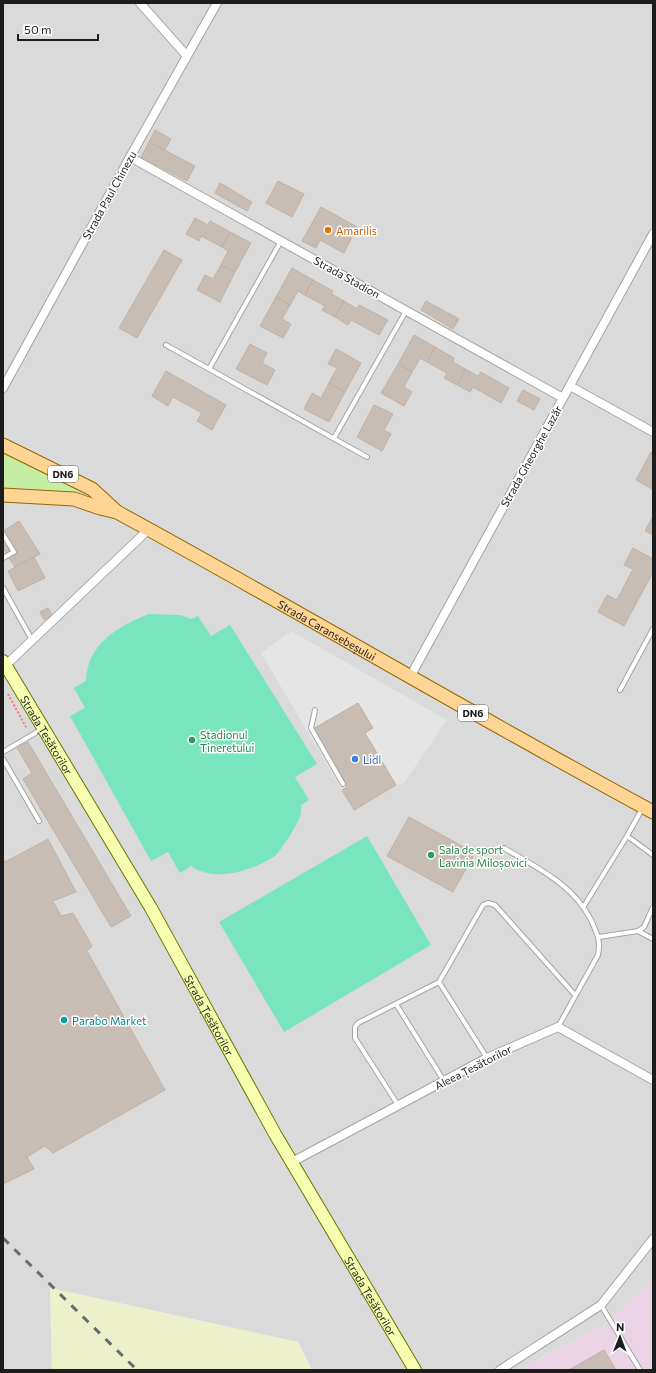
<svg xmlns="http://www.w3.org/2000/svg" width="656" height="1373" font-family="Commissioner,sans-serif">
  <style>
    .residential { fill: #dbdada }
    .industrial { fill: #e9d3e4 }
    .farmland { fill: #ecf0cb }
    .grass { fill: #c5eea3 }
    .pitch { fill: #79e5be }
    .parking { fill: #e5e5e5 }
    .building { fill: #c7bdb5; stroke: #c2b1a3 }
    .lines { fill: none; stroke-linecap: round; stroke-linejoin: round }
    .service-casing { stroke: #a4a4a4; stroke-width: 6 }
    .minor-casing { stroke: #a4a4a4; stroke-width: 10 }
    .secondary-casing { stroke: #677700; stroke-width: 14 }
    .primary-casing { stroke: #956800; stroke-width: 15 }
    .path { stroke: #ff7762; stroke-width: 2; stroke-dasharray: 2 2; stroke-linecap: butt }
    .service { stroke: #fff; stroke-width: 4 }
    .minor { stroke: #fff; stroke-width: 8 }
    .secondary { stroke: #f8feb0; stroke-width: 12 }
    .primary { stroke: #ffd596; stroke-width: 13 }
    .rail { stroke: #6b6b6b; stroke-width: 3; stroke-dasharray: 8 8; stroke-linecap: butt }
    .food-dot { fill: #e8710a; stroke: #fff; stroke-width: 1.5 }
    .leisure-dot { fill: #2e9e5b; stroke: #fff; stroke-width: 1.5 }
    .shop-dot { fill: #3f7fe0; stroke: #fff; stroke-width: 1.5 }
    .culture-dot { fill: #0f9aa8; stroke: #fff; stroke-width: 1.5 }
    .labels { text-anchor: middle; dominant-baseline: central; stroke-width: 3; stroke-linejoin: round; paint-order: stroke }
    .shield { fill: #fff; stroke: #616161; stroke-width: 1 }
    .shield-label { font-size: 10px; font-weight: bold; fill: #1d1d1d }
    .street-label { font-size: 11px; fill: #1d1d1d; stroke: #fff }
    .food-label { font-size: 11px; fill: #c56008; stroke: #fff; text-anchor: start }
    .leisure-label { font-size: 11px; fill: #27864d; stroke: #fff; text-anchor: start }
    .shop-label { font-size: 11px; fill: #366cbe; stroke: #fff; text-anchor: start }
    .culture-label { font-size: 11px; fill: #0d838f; stroke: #fff; text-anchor: start }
  </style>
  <rect width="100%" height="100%" fill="#efebe2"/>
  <path class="residential" d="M3 3H653V1280L603 1326 517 1370H312L298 1342 50 1288 52 1370H3Z"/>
  <path class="industrial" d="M653 1280V1370H517L603 1326Z"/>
  <path class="farmland" d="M50 1288 298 1342 312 1370H52Z"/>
  <path class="grass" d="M3 451 82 493 3 487Z"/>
  <path class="pitch" d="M149 614 180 615 192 619 198 616 211 636 230 625 317 764 295 777 309 800 301 805C301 809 301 814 300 817 298 824 280 852 275 856 252 871 215 883 191 866L180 873 168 852 151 861 70 716 85 708 74 688 86 681C87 644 118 626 149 614Z
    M367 836 431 945 284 1032 219 922Z"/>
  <path class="parking" d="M291 631 447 720 404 783 396 785 365 733 373 728 358 703 313 730 347 787 342 790 261 653Z"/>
  <path class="building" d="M155 130 171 139 165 150 149 142Z
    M149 142 195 166 187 181 141 157Z
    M278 181 304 194 292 217 266 203Z
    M220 183 252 202 247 211 215 193Z
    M321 207 357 227 344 253 320 240 316 248 302 241Z
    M195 218 208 225 210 221 230 232 222 247 201 236 199 241 186 234Z
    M230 232 251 243 235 272 221 265 228 251 222 247Z
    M164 250 182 260 137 338 119 328Z
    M221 265 235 272 220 302 197 290 205 275 213 279Z
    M292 268 313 280 305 295 298 291 290 305 276 297Z
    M313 280 333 291 331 294 344 301 335 317 322 310 325 306 305 295Z
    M276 297 290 305 282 319 291 324 283 338 260 326Z
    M344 301 357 309 359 305 388 320 379 335 351 320 348 325 335 317Z
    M426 301 459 319 453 329 421 310Z
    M414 335 435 347 427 362 420 358 412 372 398 364Z
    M250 344 267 353 262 363 275 370 267 385 236 369Z
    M435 347 454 358 453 362 465 369 457 385 444 378 447 373 427 362Z
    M336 349 361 363 345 392 329 383 337 368 328 364Z
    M398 364 412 372 404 387 412 392 404 406 381 393Z
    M465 369 478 376 481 372 509 388 501 403 473 387 470 392 457 385Z
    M166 371 226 405 212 430 197 421 202 413 173 397 168 406 152 396Z
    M329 383 345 392 329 422 304 409 312 393 321 398Z
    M523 390 540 399 534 410 517 401Z
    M374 405 393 414 384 430 391 434 382 451 357 437Z
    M651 452 653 453 652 489 636 480Z
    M653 516V535L645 531Z
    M19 521 40 554 15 567 3 548V531Z
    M633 548 653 559V572L624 626 598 612 607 595 617 600 633 569 624 565Z
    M34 557 45 578 18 591 8 571Z
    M48 608 52 615 44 620 40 612Z
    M358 703 373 728 365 733 396 785 354 810 342 790 347 787 313 729Z
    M28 742 131 916 111 927 23 779 32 773 17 748Z
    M409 817 475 853 453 892 387 856Z
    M48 839 76 892 53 901 61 916 73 913 92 946 87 951 165 1090 53 1153 45 1146 27 1157 34 1169 3 1184V859L5 862Z
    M604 1350 616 1370H569Z"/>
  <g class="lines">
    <g class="service-casing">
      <path id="service" d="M166 345 367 457
        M209 369 281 241
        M334 438 406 311
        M3 534 14 552 3 558
        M3 588 32 640
        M620 690 653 629
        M315 710 311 728 343 784
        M3 752 42 729
        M3 759 39 821
        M642 809 627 836 653 855
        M504 848C537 868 573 884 591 920 597 933 601 941 598 955L558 1027
        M584 906 627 836
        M638 931 653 939
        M599 937 638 931 644 927 653 907
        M396 1004 444 1081
        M487 1058 439 982 483 905 488 903 495 905 575 995
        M398 1105 355 1038V1027L358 1023 439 982
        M601 1305 640 1370"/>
    </g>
    <g class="minor-casing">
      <path id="minor" d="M140 3 187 56
        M130 157 563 398
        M570 386 653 432
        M3 388 130 157 217 3
        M6 665 149 529
        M410 677 653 234
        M292 1162 487 1058 558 1027 653 1080
        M500 1370 601 1305 653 1239"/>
    </g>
    <g class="secondary-casing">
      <g id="secondary">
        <path id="s1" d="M3 661 151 908 275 1134 415 1370"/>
      </g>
    </g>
    <g class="primary-casing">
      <g id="primary">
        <path id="s2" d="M3 445 92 489 117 512C297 610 473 715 653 812"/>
        <path d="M3 495 74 499 100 508 117 512"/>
      </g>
    </g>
    <path class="path" d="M8 694 27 729"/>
    <use href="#service" class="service"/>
    <use href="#minor" class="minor"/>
    <use href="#secondary" class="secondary"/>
    <use href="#primary" class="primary"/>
    <path class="rail" d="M3 1238 137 1370"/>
  </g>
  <circle class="food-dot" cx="328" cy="230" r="4"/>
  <g class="leisure-dot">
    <circle cx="192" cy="740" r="4"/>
    <circle cx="431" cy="855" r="4"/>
  </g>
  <circle class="shop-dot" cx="355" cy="759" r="4"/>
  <circle class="culture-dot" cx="64" cy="1020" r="4"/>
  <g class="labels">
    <g class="shield">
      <rect x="48" y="466" width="30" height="16" rx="3"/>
      <rect x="458" y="705" width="30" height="16" rx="3"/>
    </g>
    <g class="shield-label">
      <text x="63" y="474">DN6</text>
      <text x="473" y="713">DN6</text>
    </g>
    <g class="street-label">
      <text transform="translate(109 195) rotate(-61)">Strada Paul Chinezu</text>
      <text transform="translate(347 277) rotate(29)">Strada Stadion</text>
      <text transform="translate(531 456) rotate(-61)">Strada Gheorghe Lazăr</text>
      <text stroke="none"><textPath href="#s2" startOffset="374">Strada Caransebeșului</textPath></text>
      <text stroke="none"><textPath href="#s1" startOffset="86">Strada Țesătorilor</textPath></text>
      <text stroke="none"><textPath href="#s1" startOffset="410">Strada Țesătorilor</textPath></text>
      <text transform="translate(473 1067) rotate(-27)">Aleea Țesătorilor</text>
      <text stroke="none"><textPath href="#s1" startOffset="734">Strada Țesătorilor</textPath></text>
    </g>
    <g class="food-label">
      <text x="336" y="230">Amarilis</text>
    </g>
    <g class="leisure-label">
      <text x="200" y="734">Stadionul<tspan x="200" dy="13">Tineretului</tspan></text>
      <text x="439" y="849">Sala de sport<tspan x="439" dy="13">Lavinia Miloșovici</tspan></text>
    </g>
    <g class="shop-label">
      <text x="363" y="759">Lidl</text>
    </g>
    <g class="culture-label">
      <text x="72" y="1020">Parabo Market</text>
    </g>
  </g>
  <rect width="656" height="1373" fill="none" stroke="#1d1d1d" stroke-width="8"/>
  <g transform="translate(620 1337) rotate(1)" stroke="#ffffff" stroke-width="3" paint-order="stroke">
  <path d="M0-3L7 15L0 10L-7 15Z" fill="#1d1d1d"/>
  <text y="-6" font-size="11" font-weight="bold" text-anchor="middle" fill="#1d1d1d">N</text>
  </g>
  <path d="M18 34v6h80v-6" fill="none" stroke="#1d1d1d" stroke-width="2"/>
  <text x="24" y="34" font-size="12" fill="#1d1d1d" stroke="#ffffff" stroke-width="3" paint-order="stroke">50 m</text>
</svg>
